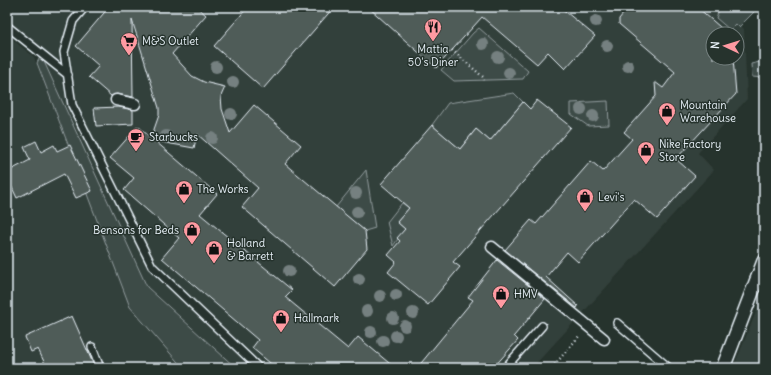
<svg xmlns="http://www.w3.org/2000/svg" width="771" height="375" font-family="Delius,sans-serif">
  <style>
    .built { fill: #333f3a; fill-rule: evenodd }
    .green { fill: #3e4b47; stroke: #939ea0 }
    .building { fill: #505c59; stroke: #e8f1f8 }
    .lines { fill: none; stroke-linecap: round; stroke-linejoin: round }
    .service-casing { stroke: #e8f1f8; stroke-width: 10 }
    .pedestrian-casing { stroke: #e8f1f8; stroke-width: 13 }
    .minor-casing { stroke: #e8f1f8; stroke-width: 16 }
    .path { stroke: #e8f1f8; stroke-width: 2.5; stroke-dasharray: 1 3; stroke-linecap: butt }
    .service { stroke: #26332d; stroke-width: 7 }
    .pedestrian { stroke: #26332d; stroke-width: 10 }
    .minor { stroke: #26332d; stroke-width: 13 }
    .tree { fill: #758080 }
    .labels { text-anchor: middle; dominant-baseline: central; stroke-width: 3; stroke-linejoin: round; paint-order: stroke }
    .poi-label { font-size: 11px; fill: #e8f1f8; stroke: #26332d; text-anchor: start }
  </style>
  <rect width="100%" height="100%" fill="#26332d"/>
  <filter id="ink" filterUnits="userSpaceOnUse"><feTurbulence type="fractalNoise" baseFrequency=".025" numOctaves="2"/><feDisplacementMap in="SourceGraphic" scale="8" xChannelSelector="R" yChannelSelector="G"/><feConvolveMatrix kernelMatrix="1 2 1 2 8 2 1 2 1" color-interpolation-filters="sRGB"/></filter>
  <g filter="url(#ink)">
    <path class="built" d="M7 7H722L744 29 747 99 698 153 714 170 532 368H236L147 287 41 55 7 28ZM713 34H737V58H713Z
      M7 35 34 57 130 307 183 368H7Z
      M764 293V368H733Z"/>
    <path class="green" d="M720 7H747L754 12 739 27 736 24 730 30 716 18Z
      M479 28 528 71 523 79 454 81 441 70 473 33Z
      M41 55 147 287 236 368H183L130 307 37 63Z
      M764 61V78L752 77 751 64Z
      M514 93 523 102 490 141 476 129 460 149 432 125 448 103Z
      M608 101 609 125 588 126 571 114V103Z
      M366 170 375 228 365 231 336 207Z
      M402 203 409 208 397 222 405 229 393 246 387 222Z"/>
    <path class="building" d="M109 7H197L206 15 172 54 192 76 204 82 225 87 221 96 222 109 230 133 254 105 301 145 285 164 365 231 367 249 335 287 242 207 258 188 197 134 194 148 155 141 217 194 200 214 292 290 285 297 348 349 358 337 395 368H276L252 348 258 340 162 258 179 238 124 190 134 178 110 158 138 126 151 138 159 115V108L132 20 133 97 117 94 111 96 89 77 99 66 76 46Z
      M248 7H334L263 89 214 46Z
      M368 7H560L595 36 565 69 548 52 537 64 482 17 436 68Z
      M615 7H697L728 34H713V58H733L736 94 676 159 695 176 657 219 634 199 578 262 567 252 546 277 578 306 577 308 505 250 531 220 536 224 591 161 603 171 632 139 624 132 656 96 655 82 663 88 675 72 619 24V19L623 14Z
      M537 100 571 127 453 262 460 267 428 305 388 272 396 262 388 255 400 241 397 238 405 229 397 222 409 208 381 184 432 125 460 149 476 129 490 141 523 102 530 109Z
      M119 107 133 110V124L96 126 94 108Z
      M36 141 41 152 54 145 57 151 70 145 92 191 76 198 64 174 17 198 7 177V172L30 160 24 147Z
      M497 260 545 299 514 336 518 340 493 368H417L473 300 468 297Z
      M72 316 95 368H47L38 349 31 352 25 337Z"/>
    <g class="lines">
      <g class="service-casing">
        <path id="service" d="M85 7 73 21 64 52 72 105 152 266 259 368
          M7 26 68 75
          M617 323 669 368
          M92 347 100 368
          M505 368 542 326"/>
      </g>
      <g class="pedestrian-casing">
        <path id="pedestrian" d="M116 100 135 104
          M492 247 604 339"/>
      </g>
      <g class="minor-casing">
        <path id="minor" d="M723 368 764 261"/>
      </g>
      <path class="path" d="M758 7 764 13
        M452 50 483 77 484 80
        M552 368 580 335"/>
      <use href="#service" class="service"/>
      <use href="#pedestrian" class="pedestrian"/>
      <use href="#minor" class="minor"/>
    </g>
    <g class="tree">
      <circle cx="596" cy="21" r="6"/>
      <circle cx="483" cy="44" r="6"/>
      <circle cx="607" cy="46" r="6"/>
      <circle cx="498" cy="57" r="6"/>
      <circle cx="628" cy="66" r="6"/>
      <circle cx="216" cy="67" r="6"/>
      <circle cx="509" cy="73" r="6"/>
      <circle cx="233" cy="82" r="6"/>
      <circle cx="581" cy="109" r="6"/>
      <circle cx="231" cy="114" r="6"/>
      <circle cx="593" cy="116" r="6"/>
      <circle cx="166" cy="136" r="6"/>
      <circle cx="212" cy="138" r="6"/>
      <circle cx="356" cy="193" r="6"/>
      <circle cx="357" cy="212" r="6"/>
      <circle cx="289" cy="271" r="6"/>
      <circle cx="359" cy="279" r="6"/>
      <circle cx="396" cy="295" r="6"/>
      <circle cx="380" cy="296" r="6"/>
      <circle cx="367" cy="311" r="6"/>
      <circle cx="413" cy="313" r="6"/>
      <circle cx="393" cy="318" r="6"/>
      <circle cx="405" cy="326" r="6"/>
      <circle cx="371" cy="332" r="6"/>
      <circle cx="396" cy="336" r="6"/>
      <circle cx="383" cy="341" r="6"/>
    </g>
  </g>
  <defs>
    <g id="restaurant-pin" transform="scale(0.9)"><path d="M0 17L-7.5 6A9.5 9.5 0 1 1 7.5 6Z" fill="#ff9aa2" stroke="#26332d"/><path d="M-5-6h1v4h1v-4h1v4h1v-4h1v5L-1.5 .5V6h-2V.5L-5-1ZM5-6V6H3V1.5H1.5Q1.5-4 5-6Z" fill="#111"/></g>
    <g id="supermarket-pin" transform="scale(0.9)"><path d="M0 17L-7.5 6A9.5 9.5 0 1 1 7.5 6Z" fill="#ff9aa2" stroke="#26332d"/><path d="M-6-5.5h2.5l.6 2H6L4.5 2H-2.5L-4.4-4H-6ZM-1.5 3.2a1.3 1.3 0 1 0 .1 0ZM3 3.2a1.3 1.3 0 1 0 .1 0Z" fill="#111"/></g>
    <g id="shop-pin" transform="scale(0.9)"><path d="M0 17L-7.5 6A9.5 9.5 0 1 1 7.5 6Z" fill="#ff9aa2" stroke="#26332d"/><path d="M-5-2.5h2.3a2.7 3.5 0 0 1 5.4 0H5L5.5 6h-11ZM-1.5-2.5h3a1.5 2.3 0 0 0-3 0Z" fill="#111"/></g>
    <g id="cafe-pin" transform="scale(0.9)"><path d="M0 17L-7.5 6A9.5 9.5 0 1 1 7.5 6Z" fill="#ff9aa2" stroke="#26332d"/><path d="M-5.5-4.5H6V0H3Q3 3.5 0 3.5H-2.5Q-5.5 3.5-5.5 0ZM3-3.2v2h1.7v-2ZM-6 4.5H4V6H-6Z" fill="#111"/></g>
  </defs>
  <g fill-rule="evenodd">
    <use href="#restaurant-pin" x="433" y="27"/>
    <use href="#supermarket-pin" x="129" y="41"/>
    <use href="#shop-pin" x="667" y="111"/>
    <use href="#cafe-pin" x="136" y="137"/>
    <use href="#shop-pin" x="646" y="150"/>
    <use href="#shop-pin" x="184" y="189"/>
    <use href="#shop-pin" x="585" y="197"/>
    <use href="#shop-pin" x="192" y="230"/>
    <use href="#shop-pin" x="214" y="249"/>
    <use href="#shop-pin" x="501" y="294"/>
    <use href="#shop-pin" x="281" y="318"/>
  </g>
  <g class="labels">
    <g class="poi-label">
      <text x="142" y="41">M&amp;S Outlet</text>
      <text x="433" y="49" text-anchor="middle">Mattia<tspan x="433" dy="13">50's Diner</tspan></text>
      <text x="680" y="105">Mountain<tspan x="680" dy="13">Warehouse</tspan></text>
      <text x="149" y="137">Starbucks</text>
      <text x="659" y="144">Nike Factory<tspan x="659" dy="13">Store</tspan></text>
      <text x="197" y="189">The Works</text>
      <text x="598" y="197">Levi's</text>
      <text x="179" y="230" text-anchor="end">Bensons for Beds</text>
      <text x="227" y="243">Holland<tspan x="227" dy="13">&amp; Barrett</tspan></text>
      <text x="514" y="294">HMV</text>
      <text x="294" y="318">Hallmark</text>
    </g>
  </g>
  <rect width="771" height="375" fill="none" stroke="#26332d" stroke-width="24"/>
  <rect x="12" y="12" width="747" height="351" fill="none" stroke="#e8f1f8" stroke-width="1.5" filter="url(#ink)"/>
  <g transform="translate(725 46) rotate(274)"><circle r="19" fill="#26332d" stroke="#747f7e"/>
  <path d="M0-3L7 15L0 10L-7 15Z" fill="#ff9aa2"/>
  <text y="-6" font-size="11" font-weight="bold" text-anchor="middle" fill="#e8f1f8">N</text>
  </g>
</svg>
